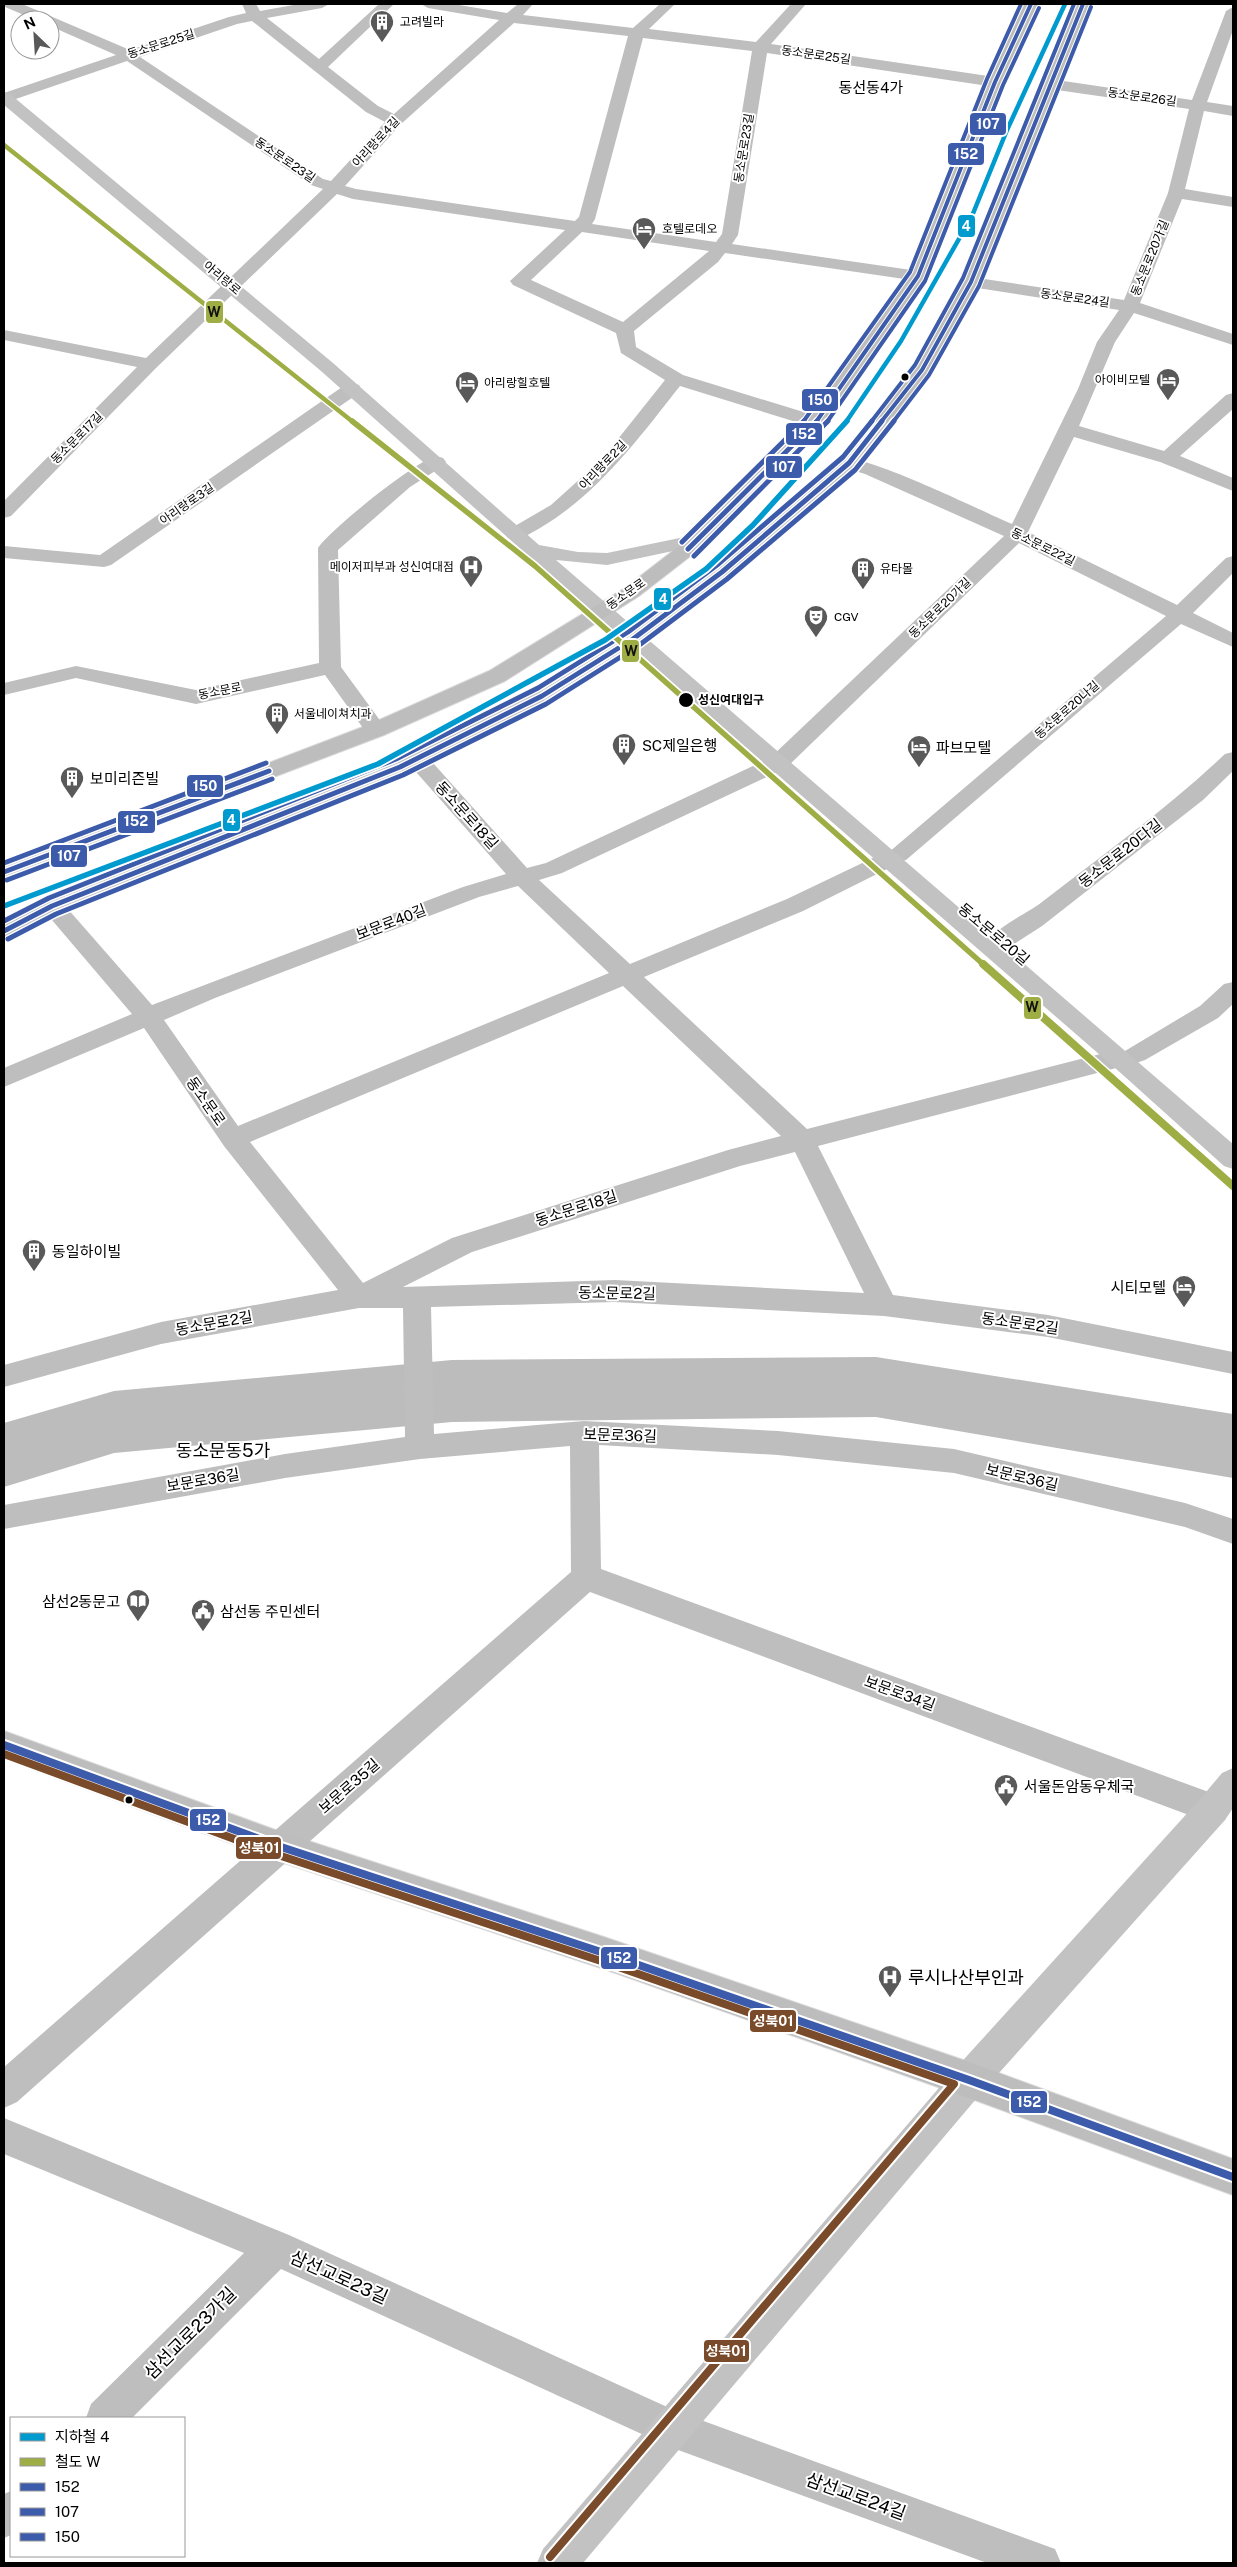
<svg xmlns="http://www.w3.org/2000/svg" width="1237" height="2567" font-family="'Public Sans','Noto Sans KR',sans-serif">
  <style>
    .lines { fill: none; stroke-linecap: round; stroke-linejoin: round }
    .river { fill: #bcbcbc; fill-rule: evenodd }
    .primary-casing { stroke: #dbdbdb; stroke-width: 2 }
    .street { fill: #bebebe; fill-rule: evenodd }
    .secondary { fill: #c2c2c2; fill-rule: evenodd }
    .primary { fill: #bdbdbd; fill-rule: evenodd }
    .bus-1-far2-casing { stroke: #fff; stroke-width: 6 }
    .bus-1-far1-casing { stroke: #fff; stroke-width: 8 }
    .bus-1-casing { stroke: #fff; stroke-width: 12 }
    .bus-2-far1-casing { stroke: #fff; stroke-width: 6 }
    .bus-2-casing { stroke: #fff; stroke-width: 8 }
    .bus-3-far1-casing { stroke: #fff; stroke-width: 6 }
    .bus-3-casing { stroke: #fff; stroke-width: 8 }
    .bus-4-casing { stroke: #fff; stroke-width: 12 }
    .bus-1-far2 { stroke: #3d5bab; stroke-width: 4 }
    .bus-1-far1 { stroke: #3d5bab; stroke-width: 5 }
    .bus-1 { stroke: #3d5bab; stroke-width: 8 }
    .bus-2-far1 { stroke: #3d5bab; stroke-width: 4 }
    .bus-2 { stroke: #3d5bab; stroke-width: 5 }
    .bus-3-far1 { stroke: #3d5bab; stroke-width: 4 }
    .bus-3 { stroke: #3d5bab; stroke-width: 5 }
    .bus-4 { stroke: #7a4b2a; stroke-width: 8 }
    .rail-1-far2-casing { stroke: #fff; stroke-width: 7 }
    .rail-1-far1-casing { stroke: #fff; stroke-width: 9 }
    .rail-1-casing { stroke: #fff; stroke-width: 11 }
    .rail-1-far2 { stroke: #9ead44; stroke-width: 4.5 }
    .rail-1-far1 { stroke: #9ead44; stroke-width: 5.5 }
    .rail-1 { stroke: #9ead44; stroke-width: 8 }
    .metro-1-far1-casing { stroke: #fff; stroke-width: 7 }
    .metro-1-casing { stroke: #fff; stroke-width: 9 }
    .metro-1-far1 { stroke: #009bce; stroke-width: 4.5 }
    .metro-1 { stroke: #009bce; stroke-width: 5.5 }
    .bus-dot { fill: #000; stroke: #fff; stroke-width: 2 }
    .labels { text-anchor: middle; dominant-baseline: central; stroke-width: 4; stroke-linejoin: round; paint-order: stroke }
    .far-poi-label { font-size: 12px; fill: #000; stroke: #fff; text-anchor: start }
    .far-street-label { font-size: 12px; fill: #000; stroke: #fff }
    .far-stop-label { font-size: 12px; font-weight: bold; fill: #000; stroke: #fff; text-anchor: start }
    .far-quarter-label { font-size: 15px; fill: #000; stroke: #fff }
    .poi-label { font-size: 15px; fill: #000; stroke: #fff; text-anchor: start }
    .street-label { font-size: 15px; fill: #000; stroke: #fff }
    .quarter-label { font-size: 18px; fill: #000; stroke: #fff }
    .near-poi-label { font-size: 18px; fill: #000; stroke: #fff; text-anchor: start }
    .near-street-label { font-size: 18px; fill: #000; stroke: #fff }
    .line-badge { stroke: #fff; stroke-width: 2 }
    .badge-label { font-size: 14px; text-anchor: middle; font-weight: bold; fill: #fff }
    .pale-badge-label { font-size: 14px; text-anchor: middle; font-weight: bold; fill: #111 }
  </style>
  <rect width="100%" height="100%" fill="#fff"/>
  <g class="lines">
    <path class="river" d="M876 1357 1233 1414V1478L876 1417 452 1422 114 1453 4 1487V1423L114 1391 452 1360Z"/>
    <g class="primary-casing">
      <path id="primary" d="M1024 4H1038L1003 82 927 276 823 426 706 544 639 596 505 681 384 735 4 880V864L368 725 489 671 625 588 692 536 809 418 909 276 987 82Z
        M1076 4H1090L980 282 931 370 856 467 729 576 640 643 550 701 408 772 60 912 4 939V921L44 900 392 762 534 691 626 635 715 568 842 459 914 368 962 282Z
        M4 1731 281 1832 607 1938 969 2062 1233 2159V2195L969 2098 607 1970 281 1862 4 1759Z"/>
    </g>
    <path class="street" d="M4 4H22L130 50 229 17 246 13 242 4H256L260 11 299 4H329L322 8 267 18 319 59 379 4H394L328 67 378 106 394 114 499 20 428 8 421 4H453L507 13 518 4H533L523 15 633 28 660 4H675L649 29 756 42 791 4H806L771 44 995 77 1003 82 995 87 767 53 738 235 732 244 918 271 924 272 927 276 924 280 918 281 725 253 718 262 634 331 636 347 683 375 823 418 825 422 823 426H809L680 386C638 439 599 493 540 528 529 534 521 541 508 538L505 534 508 530 551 505 602 459 665 380 621 353 616 333 513 285 510 281 565 230 353 199 337 194 156 368 11 516 4 518V501L137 367 4 340V330L146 358 323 189 311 185 127 61 4 103V93L116 55 50 26V20H36L5 7ZM252 21 366 112 385 122 331 181 323 179 140 57 237 24ZM514 23 628 36 579 217 575 221 356 189 345 186 401 124ZM643 38 752 51 722 234 716 242 592 224 595 219ZM582 232 709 251 623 322 531 280Z
      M1233 7V30L1207 102 1233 106V116L1204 111 1185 189 1233 197V207L1182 199 1140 303 1233 334V345L1134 313 1115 342 1079 426 1164 451 1226 395 1233 393V409L1180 456 1233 478V491L1160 462 1074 437 1028 532 1177 605 1226 558 1233 556V573L1193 613 1233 633V647L1181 624 906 860 897 862 895 865 803 911 644 977 807 1129 1120 1049 1125 1051 1200 1006 1224 984 1233 982V1004L1218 1018 1145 1060 1136 1063 1131 1061 1129 1064 1120 1067 818 1146 893 1295 1048 1315 1233 1352V1374L1048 1337 884 1316 615 1302 431 1307 434 1434 584 1421 778 1431 954 1449 1185 1503 1233 1519V1544L1185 1527 954 1473 778 1455 599 1445 601 1569 1225 1798 1229 1809 1225 1820 1213 1824 590 1592 17 2102 4 2108V2067L571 1572 570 1446 420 1459 285 1478 4 1529V1505L285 1454 405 1437 403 1308H359L161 1344 4 1387V1365L161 1322 338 1290 224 1146 144 1028 4 1087V1068L132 1014 40 906 44 900 52 898 60 900 152 1005 463 887 506 874 409 764 406 759 409 754 417 752 425 754 527 868 546 863 770 758 1004 536 865 474 842 467 839 463 842 459C865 453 983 512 1012 524L1078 389 1097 342 1119 310 971 287 965 286 962 282 965 278 971 277 1124 300 1168 193 1189 109 1050 89 1042 84 1050 79 1192 100 1226 11ZM1019 543 1166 616 888 853 879 855 787 899 630 964 539 880 562 873 786 768ZM518 886 609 973 238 1126 164 1020 215 998 479 897ZM623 986 781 1136 728 1150 452 1238 363 1283 250 1142ZM795 1152 864 1293 615 1280 403 1287 472 1252 740 1166Z
      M352 383 359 385 361 389 359 393 111 565 104 567 4 558V546L100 555 345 385Z
      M436 456 443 458 446 462 443 466 410 487 338 550 341 667 387 730 384 735 376 737 368 735 325 675 196 704 76 678 4 695V683L76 666 196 690 319 663 318 548C331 529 414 462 436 456Z
      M1233 752V771L1203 800 1042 926 1011 946 1002 948 993 946 990 940C998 926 1028 913 1042 902 1104 854 1168 808 1225 754Z
      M4 2118 289 2235 676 2411 1055 2549 1061 2563H987L670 2447 281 2269 132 2418H86L91 2404 244 2253 4 2154Z
      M11 2491V2535L4 2538V2494Z"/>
    <path class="secondary" d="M4 92 10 94 333 363 539 545 578 552 607 553 699 534 706 536 709 540 706 544 607 565 556 560 1233 1144V1169L1224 1166 1123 1075 626 643 321 371 4 105Z
      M1233 1768V1808L1225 1820 982 2092 583 2563H537L543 2549 956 2068 1201 1798 1222 1773Z"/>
    <use href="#primary" class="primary"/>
    <g class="bus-1-far2-casing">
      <path id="bus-1-far2" d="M816 422 918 276 995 82 1031 4
        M881 422 922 370 971 282 1083 4"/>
    </g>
    <g class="bus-1-far1-casing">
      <path id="bus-1-far1" d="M688 549 817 421
        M4 872 269 771
        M4 931 52 906 400 767 542 696 633 639 722 572 849 463 882 421"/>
    </g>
    <g class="bus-1-casing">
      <path id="bus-1" d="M4 1745 281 1847 607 1954 969 2080 1233 2177"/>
    </g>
    <g class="bus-2-far1-casing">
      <path id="bus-2-far1" d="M827 422 925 281 1003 85 1039 8
        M893 422 929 375 979 286 1091 7"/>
    </g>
    <g class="bus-2-casing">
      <path id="bus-2" d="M694 556 828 421
        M7 880 272 779
        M8 939 56 914 403 775 546 704 638 646 727 579 855 470 894 421"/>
    </g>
    <g class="bus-3-far1-casing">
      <path id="bus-3-far1" d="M803 422 910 272 987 79 1021 4
        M871 422 915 365 963 278 1074 4"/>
    </g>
    <g class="bus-3-casing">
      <path id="bus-3" d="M682 542 804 421
        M4 863 266 763
        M4 921 49 898 396 759 538 688 628 632 717 565 843 457 872 421"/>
    </g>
    <g class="bus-4-casing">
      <path id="bus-4" d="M4 1754 278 1855 604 1962 954 2084 550 2557"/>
    </g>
    <use href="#bus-1-far2" class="bus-1-far2"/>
    <use href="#bus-1-far1" class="bus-1-far1"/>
    <use href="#bus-1" class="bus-1"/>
    <use href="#bus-2-far1" class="bus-2-far1"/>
    <use href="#bus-2" class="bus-2"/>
    <use href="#bus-3-far1" class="bus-3-far1"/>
    <use href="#bus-3" class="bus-3"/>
    <use href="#bus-4" class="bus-4"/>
    <g class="rail-1-far2-casing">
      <path id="rail-1-far2" d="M4 145 353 422"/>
    </g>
    <g class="rail-1-far1-casing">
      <path id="rail-1-far1" d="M352 421 535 566 984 965"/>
    </g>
    <g class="rail-1-casing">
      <path id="rail-1" d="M983 964 1233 1186"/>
    </g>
    <use href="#rail-1-far2" class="rail-1-far2"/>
    <use href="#rail-1-far1" class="rail-1-far1"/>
    <use href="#rail-1" class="rail-1"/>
    <g class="metro-1-far1-casing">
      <path id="metro-1-far1" d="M846 422 901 341 972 216 1007 130 1065 4"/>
    </g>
    <g class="metro-1-casing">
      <path id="metro-1" d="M4 906 378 764 605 640 706 569 753 525 847 421"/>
    </g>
    <use href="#metro-1-far1" class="metro-1-far1"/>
    <use href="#metro-1" class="metro-1"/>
  </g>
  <defs>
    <g id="building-pin" transform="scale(1.25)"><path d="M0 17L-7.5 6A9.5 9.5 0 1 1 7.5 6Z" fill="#595959" stroke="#fff"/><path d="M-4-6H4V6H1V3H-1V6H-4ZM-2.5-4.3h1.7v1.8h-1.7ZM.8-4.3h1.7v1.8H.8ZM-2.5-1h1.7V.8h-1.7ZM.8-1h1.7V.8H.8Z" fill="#fff"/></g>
    <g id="hotel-pin" transform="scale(1.25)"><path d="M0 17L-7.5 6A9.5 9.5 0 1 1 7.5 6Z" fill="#595959" stroke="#fff"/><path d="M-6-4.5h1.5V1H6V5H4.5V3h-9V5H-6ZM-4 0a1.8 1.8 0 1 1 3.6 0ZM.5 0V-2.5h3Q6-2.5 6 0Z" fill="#fff"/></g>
    <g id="hospital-pin" transform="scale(1.25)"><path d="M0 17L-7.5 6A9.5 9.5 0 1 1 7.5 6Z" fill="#595959" stroke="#fff"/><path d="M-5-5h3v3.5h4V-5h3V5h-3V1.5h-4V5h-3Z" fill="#fff"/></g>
    <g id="theatre-pin" transform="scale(1.25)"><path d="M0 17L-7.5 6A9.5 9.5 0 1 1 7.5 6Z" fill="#595959" stroke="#fff"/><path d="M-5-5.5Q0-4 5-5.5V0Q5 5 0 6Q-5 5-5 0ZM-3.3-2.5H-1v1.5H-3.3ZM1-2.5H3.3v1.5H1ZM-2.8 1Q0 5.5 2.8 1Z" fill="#fff"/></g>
    <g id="library-pin" transform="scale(1.25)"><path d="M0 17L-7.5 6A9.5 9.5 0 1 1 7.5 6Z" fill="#595959" stroke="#fff"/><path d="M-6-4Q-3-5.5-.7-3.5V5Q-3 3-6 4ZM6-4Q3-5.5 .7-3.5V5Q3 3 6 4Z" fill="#fff"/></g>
    <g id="civic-pin" transform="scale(1.25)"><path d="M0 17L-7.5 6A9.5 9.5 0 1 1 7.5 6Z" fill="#595959" stroke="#fff"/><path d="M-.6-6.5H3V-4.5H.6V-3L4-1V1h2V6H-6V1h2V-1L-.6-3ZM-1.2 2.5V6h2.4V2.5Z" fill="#fff"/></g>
  </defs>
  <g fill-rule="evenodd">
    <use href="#building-pin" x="382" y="22"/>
    <use href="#hotel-pin" x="644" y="229"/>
    <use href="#hotel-pin" x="1168" y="380"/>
    <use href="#hotel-pin" x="467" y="383"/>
    <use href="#hospital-pin" x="471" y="567"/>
    <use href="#building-pin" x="863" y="569"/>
    <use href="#theatre-pin" x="816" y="617"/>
    <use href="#building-pin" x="277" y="714"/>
    <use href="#building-pin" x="624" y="745"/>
    <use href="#hotel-pin" x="919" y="747"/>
    <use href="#building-pin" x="72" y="778"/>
    <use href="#building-pin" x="34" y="1251"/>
    <use href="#hotel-pin" x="1184" y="1287"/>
    <use href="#library-pin" x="138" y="1601"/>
    <use href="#civic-pin" x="203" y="1611"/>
    <use href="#civic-pin" x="1006" y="1786"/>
    <use href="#hospital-pin" x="890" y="1977"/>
  </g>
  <g class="bus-dot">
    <circle cx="905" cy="377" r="4.5"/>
    <circle cx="686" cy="700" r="8"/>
    <circle cx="129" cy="1800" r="4.5"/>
  </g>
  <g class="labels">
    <g class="far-poi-label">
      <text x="400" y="22">고려빌라</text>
      <text x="662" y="229">호텔로데오</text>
      <text x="1150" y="380" text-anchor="end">아이비모텔</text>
      <text x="484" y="383">아리랑힐호텔</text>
      <text x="454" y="567" text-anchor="end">메이저피부과 성신여대점</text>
      <text x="880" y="569">유타몰</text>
      <text x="834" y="617">CGV</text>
      <text x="294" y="714">서울네이쳐치과</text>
    </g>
    <g class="far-street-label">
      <text transform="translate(161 44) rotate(-18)">동소문로25길</text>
      <text transform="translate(816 55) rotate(8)">동소문로25길</text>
      <text transform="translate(1142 97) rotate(8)">동소문로26길</text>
      <text transform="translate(376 142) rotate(-47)">아리랑로4길</text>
      <text transform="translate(744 148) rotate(-81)">동소문로23길</text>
      <text transform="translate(285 160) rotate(34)">동소문로23길</text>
      <text transform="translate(1150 258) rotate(-68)">동소문로20가길</text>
      <text transform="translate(222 278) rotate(40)">아리랑로</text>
      <text transform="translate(1075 298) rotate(8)">동소문로24길</text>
      <text transform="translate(77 438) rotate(-45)">동소문로17길</text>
      <text transform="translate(603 465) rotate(-46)">아리랑로2길</text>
      <text transform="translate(187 504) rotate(-35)">아리랑로3길</text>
      <text transform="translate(1043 547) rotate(26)">동소문로22길</text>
      <text transform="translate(626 594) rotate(-35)">동소문로</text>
      <text transform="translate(940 608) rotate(-44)">동소문로20가길</text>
      <text transform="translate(220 691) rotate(-11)">동소문로</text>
      <text transform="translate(1067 710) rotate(-41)">동소문로20나길</text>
    </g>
    <g class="far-stop-label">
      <text x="698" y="700">성신여대입구</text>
    </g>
    <g class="far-quarter-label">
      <text x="871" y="87">동선동4가</text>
    </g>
    <g class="poi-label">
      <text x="642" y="745">SC제일은행</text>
      <text x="936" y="747">파브모텔</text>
      <text x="90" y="778">보미리즌빌</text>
      <text x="52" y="1251">동일하이빌</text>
      <text x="1166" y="1287" text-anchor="end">시티모텔</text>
      <text x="120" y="1601" text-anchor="end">삼선2동문고</text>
      <text x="220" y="1611">삼선동 주민센터</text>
      <text x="1024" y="1786">서울돈암동우체국</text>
    </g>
    <g class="street-label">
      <text transform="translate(467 815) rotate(48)">동소문로18길</text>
      <text transform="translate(1120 853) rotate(-38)">동소문로20다길</text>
      <text transform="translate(391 922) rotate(-21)">보문로40길</text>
      <text transform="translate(994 934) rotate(40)">동소문로20길</text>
      <text transform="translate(206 1101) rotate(55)">동소문로</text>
      <text transform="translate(576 1208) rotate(-18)">동소문로18길</text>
      <text transform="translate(617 1293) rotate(1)">동소문로2길</text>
      <text transform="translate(214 1323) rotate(-10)">동소문로2길</text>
      <text transform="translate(1020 1323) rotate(8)">동소문로2길</text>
      <text transform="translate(620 1435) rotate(2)">보문로36길</text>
      <text transform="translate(1022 1477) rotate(13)">보문로36길</text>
      <text transform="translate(203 1480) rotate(-10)">보문로36길</text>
      <text transform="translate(900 1693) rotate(20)">보문로34길</text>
      <text transform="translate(349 1786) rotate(-41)">보문로35길</text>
    </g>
    <g class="quarter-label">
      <text x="223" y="1450">동소문동5가</text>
    </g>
    <g class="near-poi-label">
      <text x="908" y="1977">루시나산부인과</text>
    </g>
    <g class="near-street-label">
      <text transform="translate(339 2277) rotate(24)">삼선교로23길</text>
      <text transform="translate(190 2333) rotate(-45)">삼선교로23가길</text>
      <text transform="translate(856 2496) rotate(20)">삼선교로24길</text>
    </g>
  </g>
  <g class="line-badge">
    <rect x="969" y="112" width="38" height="24" rx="5" fill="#3d5bab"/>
    <rect x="947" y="142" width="38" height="24" rx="5" fill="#3d5bab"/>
    <rect x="957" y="214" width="19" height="24" rx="5" fill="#009bce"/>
    <rect x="205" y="300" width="19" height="24" rx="5" fill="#9ead44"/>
    <rect x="801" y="388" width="38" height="24" rx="5" fill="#3d5bab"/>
    <rect x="785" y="422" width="38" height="24" rx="5" fill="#3d5bab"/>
    <rect x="765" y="455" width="38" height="24" rx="5" fill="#3d5bab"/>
    <rect x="653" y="587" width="19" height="24" rx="5" fill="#009bce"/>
    <rect x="621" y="639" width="19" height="24" rx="5" fill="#9ead44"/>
    <rect x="186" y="774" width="38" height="24" rx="5" fill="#3d5bab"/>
    <rect x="222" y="808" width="19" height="24" rx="5" fill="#009bce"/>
    <rect x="117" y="810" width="39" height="24" rx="5" fill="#3d5bab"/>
    <rect x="50" y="844" width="38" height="24" rx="5" fill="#3d5bab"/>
    <rect x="1023" y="996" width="19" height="24" rx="5" fill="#9ead44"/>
    <rect x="189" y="1808" width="38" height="24" rx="5" fill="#3d5bab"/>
    <rect x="235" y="1836" width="47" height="24" rx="5" fill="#7a4b2a"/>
    <rect x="600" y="1946" width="38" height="24" rx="5" fill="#3d5bab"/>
    <rect x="749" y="2009" width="48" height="24" rx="5" fill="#7a4b2a"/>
    <rect x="1010" y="2090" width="38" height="24" rx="5" fill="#3d5bab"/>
    <rect x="703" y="2339" width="47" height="24" rx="5" fill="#7a4b2a"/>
  </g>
  <g class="badge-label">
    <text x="988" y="129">107</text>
    <text x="966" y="159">152</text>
    <text x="966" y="231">4</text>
    <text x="820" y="405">150</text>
    <text x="804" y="439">152</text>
    <text x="784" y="472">107</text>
    <text x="663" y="604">4</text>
    <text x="205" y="791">150</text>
    <text x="231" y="825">4</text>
    <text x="136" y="826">152</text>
    <text x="69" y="861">107</text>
    <text x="208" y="1825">152</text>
    <text x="259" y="1853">성북01</text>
    <text x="619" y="1963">152</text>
    <text x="773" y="2026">성북01</text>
    <text x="1029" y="2107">152</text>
    <text x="726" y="2356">성북01</text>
  </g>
  <g class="pale-badge-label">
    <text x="214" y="317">W</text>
    <text x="631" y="656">W</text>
    <text x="1032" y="1012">W</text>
  </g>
  <rect width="1237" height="2567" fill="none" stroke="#000000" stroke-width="10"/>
  <rect x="10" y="2417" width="175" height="140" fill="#ffffff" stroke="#999999"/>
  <rect x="20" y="2433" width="25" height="8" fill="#009bce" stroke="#999999"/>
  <text x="55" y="2442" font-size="15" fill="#000000">지하철 4</text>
  <rect x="20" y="2458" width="25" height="8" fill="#9ead44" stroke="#999999"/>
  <text x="55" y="2467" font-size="15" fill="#000000">철도 W</text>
  <rect x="20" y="2483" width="25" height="8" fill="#3d5bab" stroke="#999999"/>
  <text x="55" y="2492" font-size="15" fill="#000000">152</text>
  <rect x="20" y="2508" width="25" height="8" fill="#3d5bab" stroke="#999999"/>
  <text x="55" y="2517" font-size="15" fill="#000000">107</text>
  <rect x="20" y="2533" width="25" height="8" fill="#3d5bab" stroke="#999999"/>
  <text x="55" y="2542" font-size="15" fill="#000000">150</text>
  <g transform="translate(35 35) rotate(335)"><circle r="24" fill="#ffffff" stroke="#999999"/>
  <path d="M0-4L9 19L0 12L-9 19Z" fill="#595959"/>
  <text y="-8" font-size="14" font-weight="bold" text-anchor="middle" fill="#000000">N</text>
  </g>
</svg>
